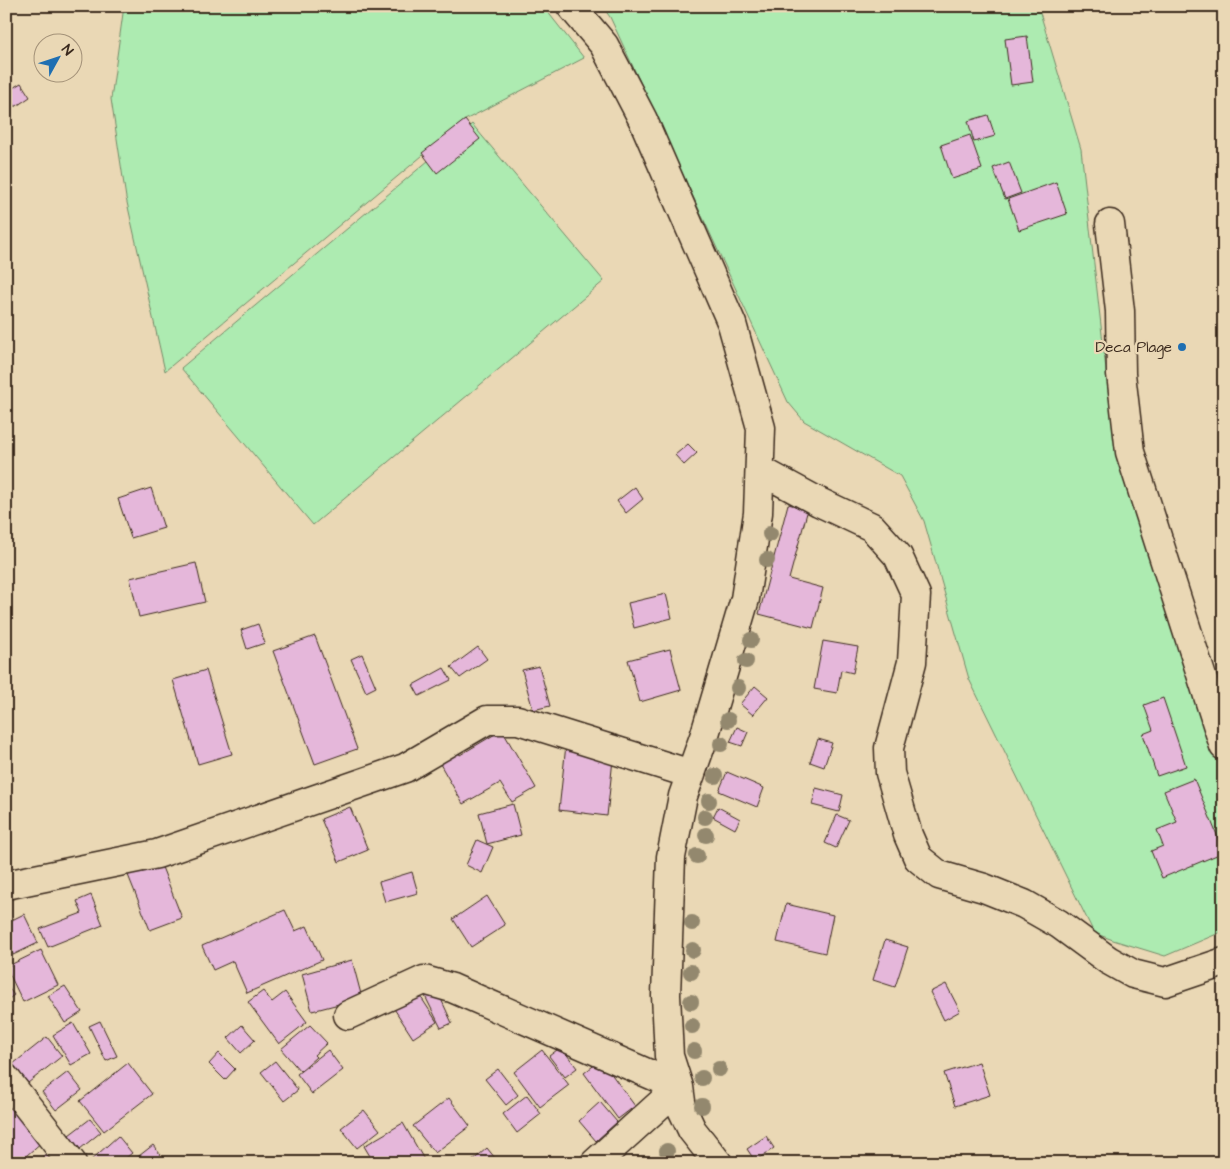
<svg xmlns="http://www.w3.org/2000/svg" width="1230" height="1169" font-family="'Architects Daughter',sans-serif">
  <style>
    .green { fill: #adebb1; stroke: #748a68 }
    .building { fill: #e5b7da; stroke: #3b2a1e }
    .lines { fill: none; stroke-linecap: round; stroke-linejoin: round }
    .minor-casing { stroke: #3b2a1e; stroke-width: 31 }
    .minor { stroke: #ead8b5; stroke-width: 28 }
    .tree { fill: #93886e }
    .poi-dot { fill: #1f6fb2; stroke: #ead8b5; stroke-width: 2 }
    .labels { text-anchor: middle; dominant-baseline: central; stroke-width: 4.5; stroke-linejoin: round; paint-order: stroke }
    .poi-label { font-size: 15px; fill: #3b2a1e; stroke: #ead8b5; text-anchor: end }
  </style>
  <rect width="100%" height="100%" fill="#ead8b5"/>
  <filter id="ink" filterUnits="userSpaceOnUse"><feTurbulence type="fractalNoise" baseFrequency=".02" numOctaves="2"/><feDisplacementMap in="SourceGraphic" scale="10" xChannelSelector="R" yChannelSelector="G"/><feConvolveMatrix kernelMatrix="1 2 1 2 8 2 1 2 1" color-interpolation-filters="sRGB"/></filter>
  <g filter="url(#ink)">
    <path class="green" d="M124 6H543L584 58 465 120 165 371 126 198 111 99Z
      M602 6H1038L1081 149 1109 396 1224 779V931L1165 956 1113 940 1094 933 969 679 924 521 900 476 804 421 788 402 610 17Z
      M472 124 604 281 313 525 181 368Z"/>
    <path class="building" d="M1027 36 1033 82 1011 85 1005 39Z
      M21 83 30 97 15 107 6 92Z
      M988 115 995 136 974 142 968 121Z
      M465 120 480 139 437 173 422 153Z
      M970 135 982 169 952 179 941 145Z
      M1009 162 1021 193 1005 199 993 168Z
      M1056 182 1067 214 1019 230 1008 199Z
      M688 444 697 453 684 465 675 455Z
      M635 487 643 499 626 513 617 501Z
      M151 488 164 528 131 538 118 499Z
      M788 504 808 509 789 579 823 588 813 628 759 614Z
      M196 563 205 602 139 617 130 578Z
      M666 594 672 618 634 628 628 603Z
      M258 624 265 643 247 649 241 630Z
      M315 636 357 749 315 764 273 651Z
      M823 641 858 647 853 673 841 670 837 693 814 689Z
      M478 647 487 659 460 678 451 667Z
      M670 649 681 690 640 702 628 660Z
      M362 654 376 687 366 692 351 659Z
      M539 666 550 706 533 710 522 670Z
      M444 668 451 680 419 696 413 685Z
      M206 670 232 754 198 764 173 680Z
      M755 686 768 697 753 715 740 704Z
      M1163 698 1186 766 1157 776 1143 734 1153 730 1144 705Z
      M737 727 748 732 742 746 730 742Z
      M502 730 536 788 512 802 500 783 463 804 436 757 455 746 460 755Z
      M818 739 832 743 824 767 810 762Z
      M566 745 614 750 607 816 559 810Z
      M727 772 764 788 757 807 719 791Z
      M1194 779 1224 852 1162 878 1151 851 1163 846 1157 830 1177 822 1164 791Z
      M816 788 843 795 839 812 812 805Z
      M513 804 521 835 487 844 479 813Z
      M350 807 368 850 339 862 321 819Z
      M718 807 740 819 735 829 713 817Z
      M837 815 849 820 836 848 825 843Z
      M477 840 493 847 482 873 466 865Z
      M160 862 182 918 150 930 128 875Z
      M412 872 418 893 385 902 379 882Z
      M91 895 103 925 48 947 40 929 82 913 77 901Z
      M487 896 505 925 471 947 453 919Z
      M786 904 833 915 825 953 777 942Z
      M285 910 295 931 307 926 322 960 247 993 233 961 213 970 202 946Z
      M24 914 38 943 13 955 6 941V923Z
      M885 940 908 947 895 987 873 980Z
      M41 950 58 985 23 1002 6 967Z
      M352 960 362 998 312 1011 302 974Z
      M946 984 960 1011 944 1020 930 992Z
      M6 985 14 995 6 1001Z
      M65 986 82 1012 65 1023 48 996Z
      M415 988 437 1022 413 1038 391 1004Z
      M436 988 452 1023 441 1028 424 994Z
      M263 991 272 1002 285 992 307 1022 279 1044 248 1002Z
      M100 1021 117 1056 106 1061 89 1026Z
      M73 1023 91 1054 71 1065 53 1035Z
      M242 1025 255 1040 241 1053 228 1038Z
      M310 1025 327 1043 314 1055 316 1057 300 1071 281 1049Z
      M47 1037 62 1056 28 1083 13 1064Z
      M561 1047 577 1068 565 1077 549 1056Z
      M328 1050 343 1070 312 1094 297 1074Z
      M542 1050 569 1085 540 1107 514 1072Z
      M219 1053 235 1069 225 1080 209 1064Z
      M601 1060 635 1106 618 1119 584 1073Z
      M275 1061 298 1090 284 1101 261 1072Z
      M979 1062 990 1095 955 1106 944 1073Z
      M128 1063 152 1094 104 1131 80 1101Z
      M498 1069 518 1095 506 1105 485 1079Z
      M68 1072 82 1090 56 1110 42 1092Z
      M527 1095 541 1114 517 1133 503 1114Z
      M449 1098 470 1126 435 1153 413 1126Z
      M8 1100 43 1141 18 1163H6V1102Z
      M600 1102 617 1122 596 1141 579 1121Z
      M364 1110 380 1130 357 1148 341 1128Z
      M90 1119 101 1132 80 1149 69 1135Z
      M403 1123 426 1163H374L364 1146Z
      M118 1136 132 1153 120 1163H90L89 1162Z
      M766 1136 774 1148 755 1161 747 1149Z
      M153 1145 167 1163H130Z
      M487 1148 499 1163H470Z
      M49 1151 59 1163H35Z
      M704 1151 713 1163H688Z
      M268 1157 272 1163H261Z"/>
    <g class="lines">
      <g class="minor-casing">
        <path id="minor" d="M571 6 604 45 643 120 732 324 761 428 758 513 745 599 705 734 683 796 671 857 666 995 669 1056 679 1087 682 1109 692 1130 718 1163
          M1110 224 1120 311 1121 374 1130 452 1224 746
          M760 470 819 502 872 527 898 556 916 595 912 662 889 748 890 773 908 835 918 858 939 875 984 888 1024 904 1059 924 1108 960 1133 974 1165 982 1224 962
          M6 885 157 854 405 768 487 720H518L691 774
          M348 1015 424 980 452 988 679 1087 595 1163
          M6 1079 72 1163"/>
      </g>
      <use href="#minor" class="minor"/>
    </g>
    <g class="tree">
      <circle cx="770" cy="534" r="8"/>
      <circle cx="767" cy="560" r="8"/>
      <circle cx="751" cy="640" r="8"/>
      <circle cx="746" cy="661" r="8"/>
      <circle cx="738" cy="688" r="8"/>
      <circle cx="728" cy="720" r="8"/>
      <circle cx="721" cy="744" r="8"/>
      <circle cx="715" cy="776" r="8"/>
      <circle cx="709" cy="801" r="8"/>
      <circle cx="705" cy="817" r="8"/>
      <circle cx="706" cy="835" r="8"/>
      <circle cx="697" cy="856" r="8"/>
      <circle cx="692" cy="923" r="8"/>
      <circle cx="693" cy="950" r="8"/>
      <circle cx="691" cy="972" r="8"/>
      <circle cx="691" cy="1002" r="8"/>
      <circle cx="692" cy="1026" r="8"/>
      <circle cx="694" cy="1051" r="8"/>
      <circle cx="719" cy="1069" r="8"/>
      <circle cx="702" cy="1078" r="8"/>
      <circle cx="702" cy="1106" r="8"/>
      <circle cx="667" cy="1151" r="8"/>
    </g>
  </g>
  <circle class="poi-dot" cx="1182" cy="347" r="5"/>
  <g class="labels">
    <g class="poi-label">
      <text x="1172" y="347">Deca Plage</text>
    </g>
  </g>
  <rect width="1230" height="1169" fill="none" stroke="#ead8b5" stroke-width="25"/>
  <rect x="12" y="12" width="1205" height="1144" fill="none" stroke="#3b2a1e" stroke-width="2" filter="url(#ink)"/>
  <g transform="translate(58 58) rotate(50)"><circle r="24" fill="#ead8b5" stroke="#a49279"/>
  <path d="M0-4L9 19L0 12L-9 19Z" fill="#1f6fb2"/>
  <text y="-8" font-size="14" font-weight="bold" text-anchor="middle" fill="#3b2a1e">N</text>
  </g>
</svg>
